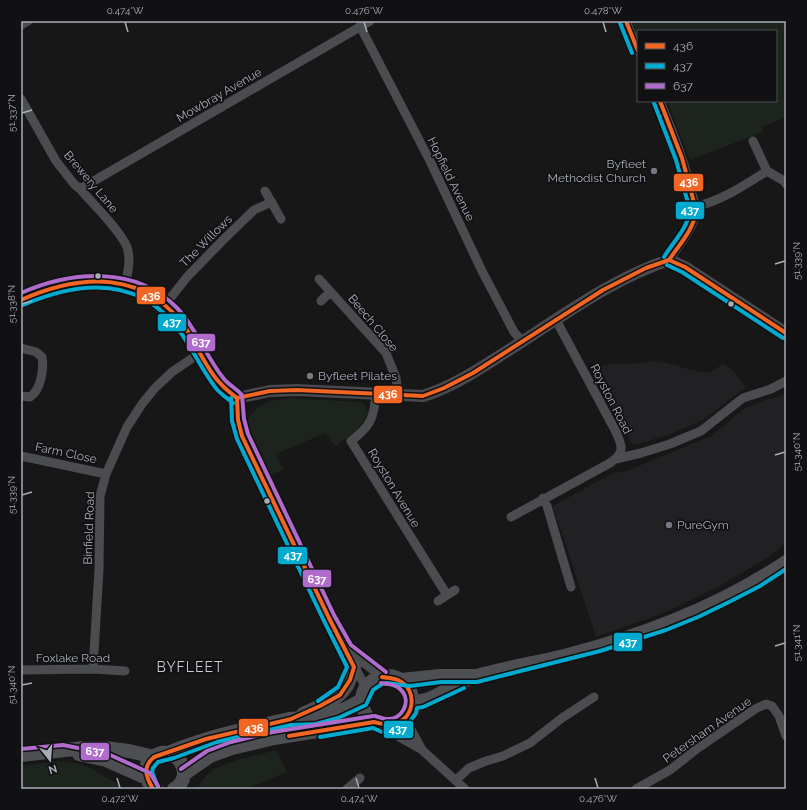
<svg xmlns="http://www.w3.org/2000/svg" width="807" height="810" font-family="Raleway,sans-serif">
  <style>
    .built { fill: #212123 }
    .green { fill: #1d241e }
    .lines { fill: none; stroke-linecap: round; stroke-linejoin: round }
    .street { stroke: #4b4c50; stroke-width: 9 }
    .secondary { stroke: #4a4a4e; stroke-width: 12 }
    .primary { stroke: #4d4f52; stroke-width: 14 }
    .bus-1-casing { stroke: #111113; stroke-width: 7 }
    .bus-2-casing { stroke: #111113; stroke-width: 7 }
    .bus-3-casing { stroke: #111113; stroke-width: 7 }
    .bus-1 { stroke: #f26522; stroke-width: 4 }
    .bus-2 { stroke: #00a9ce; stroke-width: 4 }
    .bus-3 { stroke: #b06ccc; stroke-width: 4 }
    .ticks { fill: none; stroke: #a8adb8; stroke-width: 1.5 }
    .poi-dot { fill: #757880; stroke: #111113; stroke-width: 1.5 }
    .bus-dot { fill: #a8adb8; stroke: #111113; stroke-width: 1.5 }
    .labels { text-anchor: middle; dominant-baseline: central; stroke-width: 3.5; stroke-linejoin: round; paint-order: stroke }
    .street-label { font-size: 12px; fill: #a8adb8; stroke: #111113 }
    .poi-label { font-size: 12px; fill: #a8adb8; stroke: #111113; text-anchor: start }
    .quarter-label { font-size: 14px; letter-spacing: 1px; fill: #c9ccd4; stroke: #111113 }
    .line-badge { stroke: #111113; stroke-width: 1.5 }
    .badge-label { font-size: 11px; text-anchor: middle; font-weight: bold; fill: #fff }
    .neatline { fill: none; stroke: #a8adb8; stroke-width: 1.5 }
    .ticks-label { font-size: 10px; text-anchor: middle; fill: #a8adb8 }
  </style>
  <rect width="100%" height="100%" fill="#171717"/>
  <path class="built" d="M652 361 667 363 692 370 709 373 723 364 734 371 746 387 704 419 669 435 633 445 591 369 612 364H632Z
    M786 392V543L767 558 716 588 661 614 596 637 553 506 611 474 629 470 711 436 745 408 768 399 781 396Z"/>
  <path class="green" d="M631 21H786V117L762 127 763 132 690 160 667 101H776V31H638V37Z
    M288 398 361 402 366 406 368 413C361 429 349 437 335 446L325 433 276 454 283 470 269 476 260 455 245 426C255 403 265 402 288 398Z
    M276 750 287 772 246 789H197C201 782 206 774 213 770 226 761 260 755 276 750Z
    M61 761 79 764 91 768 125 789H21V766Z"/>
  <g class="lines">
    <path class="street" d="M626 21 638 51
      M21 25 28 21
      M360 26 430 161 482 271 514 332 523 342
      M21 99 56 161 74 184 80 189C93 204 120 230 127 247 131 259 128 272 125 284
      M660 101C672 131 685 162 692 194 694 200 696 206 696 212 694 228 677 247 669 260
      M753 141 767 171 784 181 786 184
      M80 189 370 21
      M265 191 281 219
      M695 207C723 200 743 186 767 171
      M319 279 386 353 396 378 398 394
      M321 301 330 292
      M165 305 187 277 223 240 254 210 272 202
      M21 348 36 352 42 357C44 369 41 390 30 397L21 396
      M376 393C374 418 371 426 351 441L447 595
      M237 398 238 420 242 436 329 618 366 688
      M21 456 106 474
      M616 459 641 453 670 444 689 436 701 431 743 398 771 389 786 381
      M543 498 547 506 571 587
      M511 517 610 463C626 452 622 445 615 430L556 320
      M438 601 455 590
      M347 650 382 677
      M93 669 99 569 100 496 106 474 127 427 142 404 155 388 172 372 200 353
      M21 670 93 669 125 671
      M407 716 409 726 421 748
      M383 726 401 738 421 749 465 789
      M456 780 469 768 486 761 503 756 530 743 562 718 594 697
      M347 789 360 778
      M636 789 670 770 698 748 755 709 766 704 772 706 779 716 786 736"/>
    <path class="secondary" d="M21 300C64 278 126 271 165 305 187 324 200 354 216 378L220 384 237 398 270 391 297 390 423 396C452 387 476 371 501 355 555 322 608 280 669 260L685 267 786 333"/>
    <path class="primary" d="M362 701a25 25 0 1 1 50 0a25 25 0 1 1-50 0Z
      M401 680 440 676H474
      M412 702C436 702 454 682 476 676 505 668 535 663 564 656 643 636 719 607 786 562
      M303 714C317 707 337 701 346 687 350 681 351 674 354 667
      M168 753C207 737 248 728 289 719 295 718 302 719 308 719 327 717 346 710 362 700
      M79 754 106 760 147 778
      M21 755 83 748H105L129 751 154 757
      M184 774 210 756 232 748 274 738 374 722
      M156 789C149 785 145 778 146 771 146 765 149 760 153 757 174 741 198 775 174 789"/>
    <g class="bus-1-casing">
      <path id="bus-1" d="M626 21 638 51
        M660 101 682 158 696 210C695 228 679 245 669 260
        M21 300C82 273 146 270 187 330 197 346 208 372 221 384 225 389 232 394 237 398
        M237 398 270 391 297 390 423 396 444 388 473 373 603 290 646 268 669 260 685 267 786 333
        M374 722C379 723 385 725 390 725 414 723 420 690 398 680 393 678 387 678 382 677
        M289 736 374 722
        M153 789C146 777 142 767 154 757L206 739 291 719 320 706 340 695 350 680 354 667 329 618 242 436 238 420 237 398"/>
    </g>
    <g class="bus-2-casing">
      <path id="bus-2" d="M620 23 632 53
        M654 103 676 160 690 210C688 228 673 242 664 257
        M667 265 682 272 783 338
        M23 305C81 280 141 276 181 333 193 350 202 370 215 387 219 393 227 398 233 403
        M231 398 232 421 237 439 324 621 347 667 338 687 318 701
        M320 737 373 728 382 732H394L403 727 411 720 416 713 417 708 423 707 464 688
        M158 787 152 772 153 768 158 762 174 758 217 742 246 735 291 725 316 724 338 718 366 705 373 690 382 684 387 683 410 686 441 682H477L600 651 666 630 698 617 729 602 760 586 786 569"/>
    </g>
    <g class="bus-3-casing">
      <path id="bus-3" d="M21 293C71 271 136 265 177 308 197 329 206 357 224 379 229 385 237 389 242 395L244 419 248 434 334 615 351 645 386 672
        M375 716C379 717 384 719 388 719 402 720 412 701 401 690 396 684 388 684 381 683
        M21 749 63 745 108 754 150 773 158 786
        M181 769 207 751 231 742 273 732 373 716"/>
    </g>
    <use href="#bus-1" class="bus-1"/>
    <use href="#bus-2" class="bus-2"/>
    <use href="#bus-3" class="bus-3"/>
  </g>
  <path class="ticks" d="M125 22 128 32M364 22 367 32M603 22 606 32M22 113 32 110M775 264 785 261M22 304 32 301M775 455 785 452M22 495 32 492M775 646 785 643M22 685 32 683M117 778 120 788M356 778 359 788M595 778 598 788"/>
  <g class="poi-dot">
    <circle cx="654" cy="171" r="4"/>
    <circle cx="310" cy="376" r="4"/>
    <circle cx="669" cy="525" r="4"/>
  </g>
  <g class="bus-dot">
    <circle cx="98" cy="276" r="3.5"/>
    <circle cx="731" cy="304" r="3.5"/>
    <circle cx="267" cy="501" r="3.5"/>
  </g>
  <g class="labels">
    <g class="street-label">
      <text transform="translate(219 95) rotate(-30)">Mowbray Avenue</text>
      <text transform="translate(451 179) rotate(64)">Hopfield Avenue</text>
      <text transform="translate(91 182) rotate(50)">Brewery Lane</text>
      <text transform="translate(206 241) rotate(-45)">The Willows</text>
      <text transform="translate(373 323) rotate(50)">Beech Close</text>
      <text transform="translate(611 399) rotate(63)">Royston Road</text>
      <text transform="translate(66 453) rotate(12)">Farm Close</text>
      <text transform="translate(394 488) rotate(59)">Royston Avenue</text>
      <text transform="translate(89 528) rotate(-88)">Binfield Road</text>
      <text x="73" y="658">Foxlake Road</text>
      <text transform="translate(707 730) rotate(-35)">Petersham Avenue</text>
    </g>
    <g class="poi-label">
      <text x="646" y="164" text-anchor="end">Byfleet<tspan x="646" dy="14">Methodist Church</tspan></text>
      <text x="318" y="376">Byfleet Pilates</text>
      <text x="677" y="525">PureGym</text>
    </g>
    <g class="quarter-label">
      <text x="190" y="667">BYFLEET</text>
    </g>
  </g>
  <g class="line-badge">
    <rect x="673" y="173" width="31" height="19" rx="4" fill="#f26522"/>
    <rect x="675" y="201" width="30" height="19" rx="4" fill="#00a9ce"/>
    <rect x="136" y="286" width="30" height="19" rx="4" fill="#f26522"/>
    <rect x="157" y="313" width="30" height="19" rx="4" fill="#00a9ce"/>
    <rect x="186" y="333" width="30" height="19" rx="4" fill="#b06ccc"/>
    <rect x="373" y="385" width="30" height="19" rx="4" fill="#f26522"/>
    <rect x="277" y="546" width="31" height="19" rx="4" fill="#00a9ce"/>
    <rect x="302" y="569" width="30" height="19" rx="4" fill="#b06ccc"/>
    <rect x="613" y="632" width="30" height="20" rx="4" fill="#00a9ce"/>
    <rect x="238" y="718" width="31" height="19" rx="4" fill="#f26522"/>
    <rect x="383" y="720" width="31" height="19" rx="4" fill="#00a9ce"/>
    <rect x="80" y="742" width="30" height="19" rx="4" fill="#b06ccc"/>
  </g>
  <g class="badge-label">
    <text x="689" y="186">436</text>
    <text x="690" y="214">437</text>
    <text x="151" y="300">436</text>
    <text x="172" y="326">437</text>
    <text x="201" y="346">637</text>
    <text x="388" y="398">436</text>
    <text x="293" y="559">437</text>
    <text x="317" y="583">637</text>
    <text x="628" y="646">437</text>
    <text x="254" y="732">436</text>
    <text x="398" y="733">437</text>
    <text x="95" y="755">637</text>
  </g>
  <rect width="807" height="810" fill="none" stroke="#111113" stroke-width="44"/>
  <rect x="637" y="30" width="140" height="72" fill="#111113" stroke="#4d4f55"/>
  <rect x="645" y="43" width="20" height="6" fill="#f26522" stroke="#4d4f55"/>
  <text x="673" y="50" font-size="12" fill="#a8adb8">436</text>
  <rect x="645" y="63" width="20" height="6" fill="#00a9ce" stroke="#4d4f55"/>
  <text x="673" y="70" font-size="12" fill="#a8adb8">437</text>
  <rect x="645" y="83" width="20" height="6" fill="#b06ccc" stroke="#4d4f55"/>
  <text x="673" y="90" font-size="12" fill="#a8adb8">637</text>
  <g transform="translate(50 760) rotate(163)" stroke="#111113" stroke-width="3" paint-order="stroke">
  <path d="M0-3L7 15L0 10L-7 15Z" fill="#a8adb8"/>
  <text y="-6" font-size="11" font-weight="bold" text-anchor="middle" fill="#a8adb8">N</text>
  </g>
  <rect x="22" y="22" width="763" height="766" class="neatline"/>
  <g class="ticks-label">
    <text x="125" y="14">0.474°W</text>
    <text x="364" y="14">0.476°W</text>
    <text x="603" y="14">0.478°W</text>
    <text transform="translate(11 113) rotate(-90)" y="4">51.337°N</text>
    <text transform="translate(796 261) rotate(-90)" y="4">51.339°N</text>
    <text transform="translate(11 304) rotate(-90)" y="4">51.338°N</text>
    <text transform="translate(796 452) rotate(-90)" y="4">51.340°N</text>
    <text transform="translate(11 495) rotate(-90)" y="4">51.339°N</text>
    <text transform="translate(796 643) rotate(-90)" y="4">51.341°N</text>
    <text transform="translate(11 685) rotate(-90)" y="4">51.340°N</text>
    <text x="120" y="802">0.472°W</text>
    <text x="359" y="802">0.474°W</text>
    <text x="598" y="802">0.476°W</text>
  </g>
</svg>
